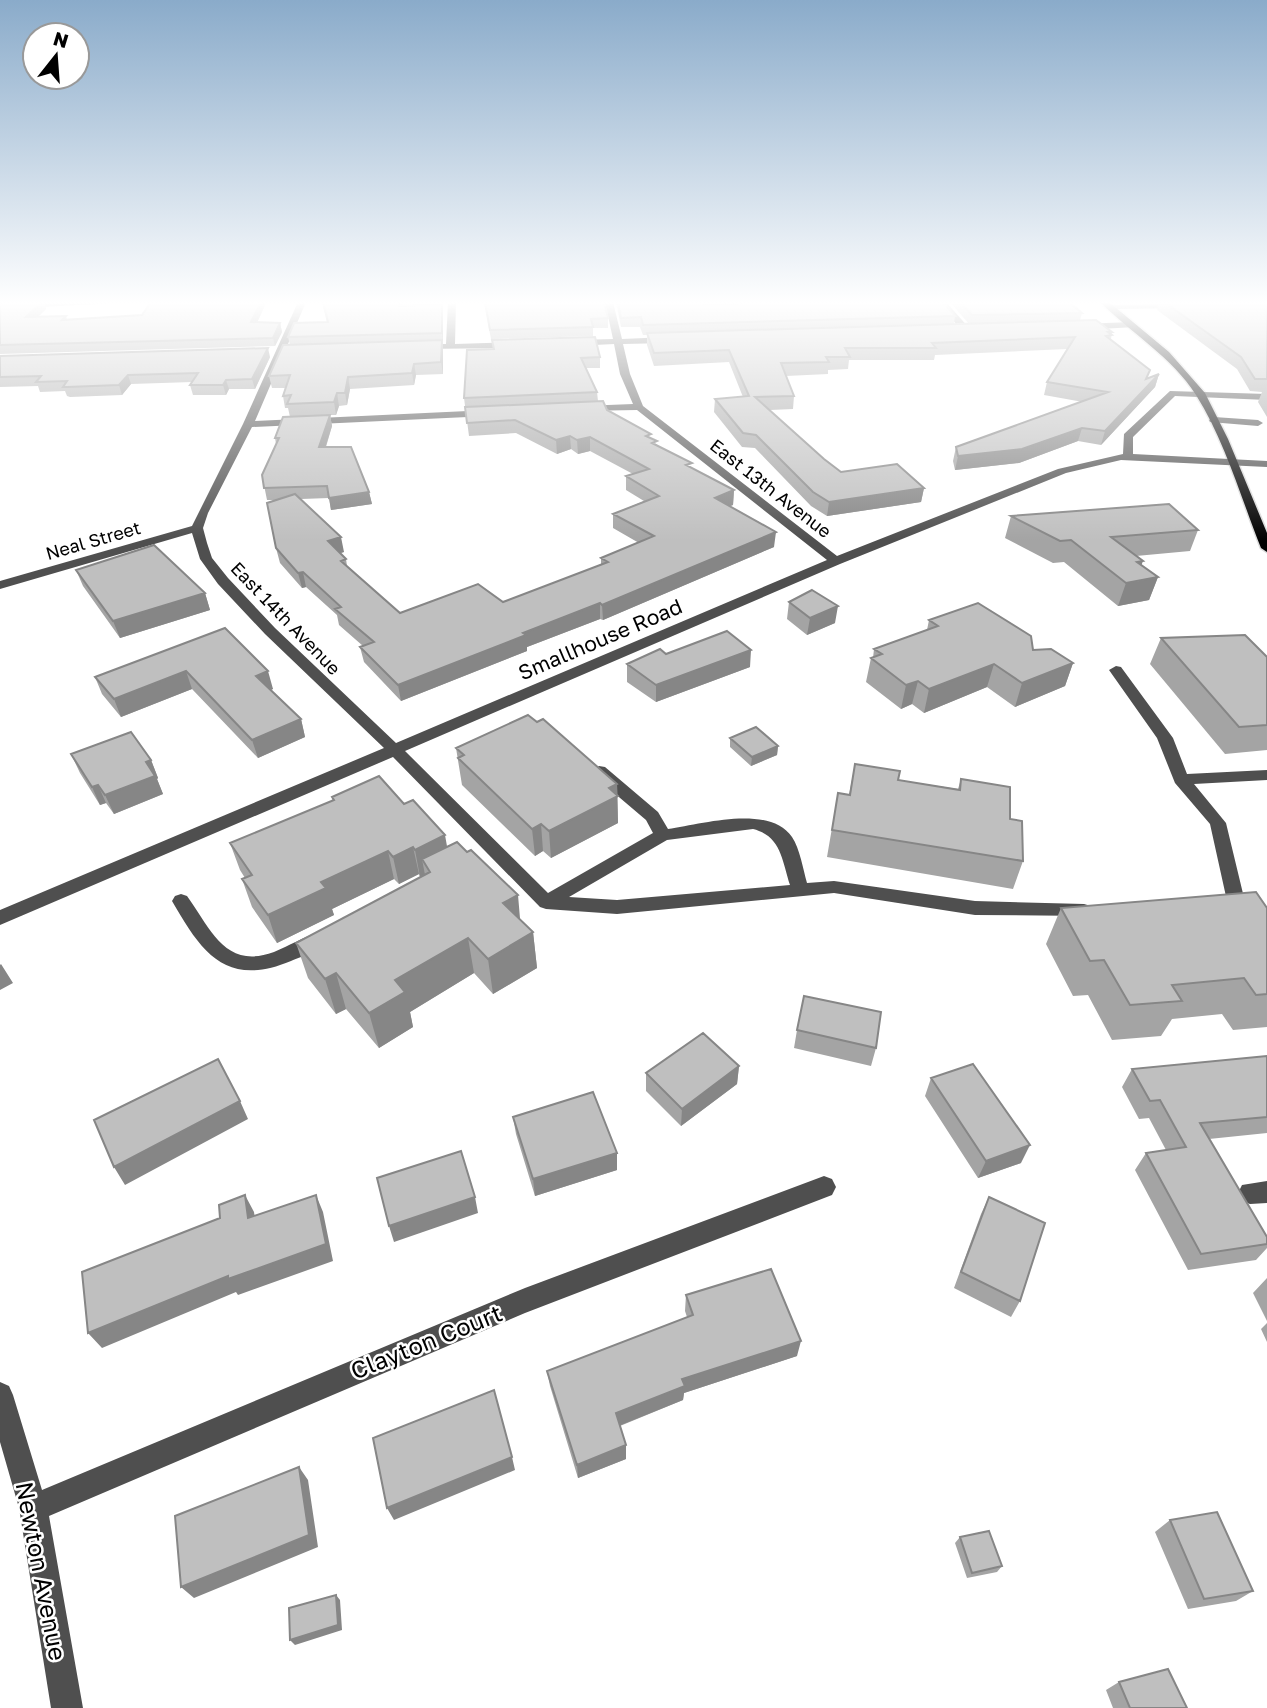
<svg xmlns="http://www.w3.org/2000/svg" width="1267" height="1708" font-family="'Golos Text',sans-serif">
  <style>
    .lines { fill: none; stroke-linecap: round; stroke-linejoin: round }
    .major-casing { stroke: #dbdbdb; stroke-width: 3 }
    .minor { fill: #4f4f4f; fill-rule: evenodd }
    .major { fill: #000; fill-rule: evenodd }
    .wall { fill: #a4a4a4 }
    .shaded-wall { fill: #868686 }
    .building { fill: #bfbfbf; stroke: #868686; stroke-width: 2 }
    .labels { text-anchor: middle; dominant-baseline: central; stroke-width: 5; stroke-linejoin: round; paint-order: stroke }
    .far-street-label { font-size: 18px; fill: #000; stroke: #fff }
    .street-label { font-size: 21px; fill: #000; stroke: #fff }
    .near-street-label { font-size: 24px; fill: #000; stroke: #fff }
  </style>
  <rect width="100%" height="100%" fill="#fff"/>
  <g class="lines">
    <g class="major-casing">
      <path id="major" d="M1100 302H1109L1169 352 1205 393 1228 439 1267 533V552L1261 548C1241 498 1225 441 1196 395 1172 357 1131 333 1100 302Z"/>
    </g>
    <path class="minor" d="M60 302H138L0 309V305Z
      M298 302H306L255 421 489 410 494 413 489 416 252 427 208 513 203 528 207 543 212 558 228 578 275 628 396 743 827 560 637 410 579 411V407L583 406 633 404 620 374 614 344 574 346 570 343 574 340 613 339 605 302H613L622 339 668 337 672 340 668 343 623 344 630 374 643 406 837 556 1058 469 1123 454 1124 434 1170 391 1267 394V400L1175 396 1133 437V454L1267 461V467L1121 460 1066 473 840 564 405 751 548 893 653 833 646 820 593 775 591 771 599 766 605 767 658 812 668 829C702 824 769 804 792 837 800 849 803 869 807 883L834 881 975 901 1084 904 1091 906 1093 911 1091 916 975 915 834 893 617 914 546 909 540 907 393 757 0 925V910L384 748 265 634 218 584 200 559 192 533 0 589V581L192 526 243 424ZM753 829C781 836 782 860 790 885L617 900 569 897 667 840Z
      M448 302H456L455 344 514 342 518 345 514 348 417 349V345L420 344H446Z
      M937 302H946L970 329V333H964Z
      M1184 304 1181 308 1111 309 1107 307 1111 305Z
      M1132 322 1135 327 1081 330 1077 327 1081 324Z
      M1214 417 1258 420 1263 423 1258 426 1210 422 1209 420Z
      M1116 666 1121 667 1173 738 1187 774 1267 770V780L1194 784 1226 823 1246 906 1244 911 1227 915 1220 913 1218 908 1220 903 1227 901 1210 824 1175 783 1157 738 1109 670Z
      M181 894 187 896C211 929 225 970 274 952 289 946 303 937 319 932L326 934 328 939C323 950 303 956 291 961 226 988 202 953 172 901L175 896Z
      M824 1176 832 1179 836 1187 832 1195 525 1313 49 1516 83 1708H51L19 1508 0 1442V1382L9 1386 13 1395 42 1490 525 1288Z
      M1267 1181V1203L1250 1204 1242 1201 1238 1193 1242 1185Z"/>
    <use href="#major" class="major"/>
  </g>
  <path class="wall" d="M13 302H44L46 309 39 316H66L67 319 142 315 266 303 257 323H280L282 332 275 346 0 354V303Z
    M322 302H403L402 306 443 312V341H442L443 352V374L416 375 414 385 350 389 347 405 339 406 336 415H330L332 426 326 447 369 492 372 504 331 510 329 498 301 499 344 552 340 553 346 559 347 566 400 613 503 602 601 565V558L639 543 613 528V514L644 501 626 490V476L633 474 590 451 578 454 571 449 557 454 516 433 469 436 464 398 493 349 492 340 600 357V368H586L597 392 598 401 607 410 651 438 657 445 692 468 734 490 733 505 730 506 774 547 603 620 600 619 527 647V651L401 701 364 662 360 647 363 646 339 625 337 615 306 587 302 588 280 563 276 548V500H267L262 475 276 444 275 438 290 417 288 408H285L283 396 285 388H272L269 376 290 345 288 337 327 322Z
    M484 302H604L608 318V328H593V336L491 339Z
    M616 302H703L704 305 955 316 954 324H969L950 302H1069L1082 313 1080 320 1112 332 1111 339 1147 379 1159 374 1155 387 1101 445 1078 441 1019 463 955 470 953 461 956 447 1083 402 1044 395 1047 382 1067 349 935 355 934 360H849L848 369 828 370V374L786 376 794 396 793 409 770 410 824 459 841 472 924 488 921 502 827 516 811 506 755 448 742 447 714 412 715 399 743 397 729 362 654 366 647 345V335H643L640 327H621Z
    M1159 302H1267V417L1258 402 1262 392 1250 391 1237 369 1157 310Z
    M0 356 270 357 255 389H229L226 395H193L190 385 192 382 131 384 122 395 70 397 67 396 65 391 40 392 38 386 0 387Z
    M1011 516 1198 530 1190 551 1136 556 1141 565 1158 577 1149 600 1118 606 1064 562 1053 563 1005 538Z
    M76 570 205 593 210 610 120 638 83 586Z
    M789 602 835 623 807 635 787 619Z
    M929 620 1033 650 1073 663 1065 686 1015 707 987 687 924 713 912 704 901 709 866 682 871 658H873L874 649 927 630Z
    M225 628 273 689 270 690 301 719 305 737 258 758 192 689 121 717 102 694 95 677Z
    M1161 638 1267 657V750L1225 754 1150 664Z
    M666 654 750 667 656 702 627 682V664Z
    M730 738 778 746 777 755 751 766 730 747Z
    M456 748 617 784 618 823 551 858 543 851 535 856 462 785Z
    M71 754 151 760 158 778 157 779 163 794 114 814 106 803 100 805 80 773Z
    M855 764 898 780 958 789 961 779 1010 819 1023 861 1013 889 827 857 838 793 849 795Z
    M332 797 404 804 533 932 537 968 493 994 474 973 410 1012 413 1027 379 1048 346 1009 336 1014 308 978 296 943 420 877 419 874 399 884 394 879 332 909 334 915 277 943 252 907 242 879 245 878 240 870 230 843 333 801Z
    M1061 908H1267V1027L1233 1030 1222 1014 1172 1019 1161 1036 1112 1040 1088 995 1073 996 1046 944Z
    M797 1030 876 1048 871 1066 794 1048Z
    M1267 1056V1133L1209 1139 1267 1237V1248L1256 1260 1188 1270 1135 1170 1146 1153 1166 1150 1149 1118 1139 1119 1122 1087 1132 1069Z
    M739 1066 737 1084 681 1126 646 1091V1073Z
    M931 1078 1021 1163 978 1178 925 1096Z
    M513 1117 617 1153V1170L535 1196 516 1134Z
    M989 1197 1020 1301 1011 1317 954 1288 981 1214Z
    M1267 1278V1321L1253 1293Z
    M686 1295 797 1356 684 1393 683 1400 620 1426 626 1459 578 1478 550 1386 547 1371 687 1317 685 1311Z
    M1267 1323V1342L1261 1329Z
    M1170 1520 1253 1591 1236 1601 1188 1609 1155 1532Z
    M960 1537 1002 1566 997 1572 967 1578 955 1543Z
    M1119 1682 1187 1708H1113L1106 1690Z"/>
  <path class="shaded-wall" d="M42 302H44L46 309 29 325 26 317Z
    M261 302H266V303L253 331 251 322Z
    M442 304 443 312V341L442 333Z
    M280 323 282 332 275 346 273 338Z
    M442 340 443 352V374L441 362Z
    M268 348 270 357 255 389 252 379Z
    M414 364 416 375 414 385 412 373Z
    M1159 374 1155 387 1101 445 1105 431Z
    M128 375 131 384 122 395 119 385Z
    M348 377 350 389 347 405 345 393Z
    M226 380 229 389 226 395 223 385Z
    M337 393 339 406 336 415 334 402Z
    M330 415 332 426 322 458 319 447Z
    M1082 428 1078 441 1019 463 955 470 958 456Z
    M570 436 571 449 557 454 556 440Z
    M590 437V451L578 454 577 440Z
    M924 488 921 502 827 516 829 502Z
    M734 490 733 505 714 512 715 498Z
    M369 492 372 504 331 510 329 498Z
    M776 532 774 547 603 620 602 605Z
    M341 537 344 552 331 556 328 541Z
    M1143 561 1135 582 1158 577 1149 600 1118 606 1126 583 1137 562Z
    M303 572 306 587 302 588 298 573Z
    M205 593 210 610 120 638 113 621Z
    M600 603V619L527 647V651L401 701 398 685 523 633Z
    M838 606 835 623 807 635 810 618Z
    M751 650 750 667 656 702V685Z
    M1073 663 1065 686 1015 707 1022 683Z
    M994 664 987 687 924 713 929 689Z
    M186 671 192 689 121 717 114 699Z
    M268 671 273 689 261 694 256 676Z
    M918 681 912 704 901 709 906 685Z
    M301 719 305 737 258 758 252 740Z
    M778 746 777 755 751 766 752 757Z
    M151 760 158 778 157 779 163 794 114 814 105 795 146 762Z
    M617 784 618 823 551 858 549 831 609 788Z
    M98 785 106 803 100 805 92 787Z
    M541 824 543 851 535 856 532 829Z
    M445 835 450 863 422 859 425 875 420 877 415 850Z
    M413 847 419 874 399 884 393 857Z
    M388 851 394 879 332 909 334 915 277 943 268 915 321 882Z
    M518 895 521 930 503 903Z
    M533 932 537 968 493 994 488 959Z
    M468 938 474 973 410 1012 413 1027 379 1048 369 1013 395 980Z
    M1 964 13 983 0 990V965Z
    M336 973 346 1009 336 1014 325 979Z
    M739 1066 737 1084 681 1126 682 1109Z
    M240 1101 248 1119 125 1185 114 1167Z
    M1030 1145 1021 1163 978 1178 986 1161Z
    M617 1153V1170L535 1196 533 1179Z
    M245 1195 254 1212 257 1234 248 1218Z
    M316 1195 323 1212 333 1261 238 1295 236 1292 102 1348 88 1333Z
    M475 1197 478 1213 394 1242 389 1226Z
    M801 1341 797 1356 684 1393 683 1400 616 1427V1413L682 1379Z
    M626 1445V1459L578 1478 577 1465Z
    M512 1457 515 1470 394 1520 387 1508Z
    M299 1467 308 1480 318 1547 194 1598 181 1587Z
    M336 1595 340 1600 342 1630 295 1645 290 1640Z"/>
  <path class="building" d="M13 302H42L26 317 66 316 62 320 142 315 151 302H261L251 322 280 323 273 338 0 345V303Z
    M323 302H400L399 306 442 304V333L288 337 294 323 328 322Z
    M485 302H604L608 318 591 319 593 327 490 330Z
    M618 302H703L704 305 764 302H943L955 316 643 325 641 317 621 318Z
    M960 302H1069L1082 313 972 315Z
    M1164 302H1267V379H1255L1241 357Z
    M1096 320 1112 332H1108L1112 335 1106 336 1150 370 1146 379 1159 374 1105 431 1082 428 1022 449 958 456 956 447 1108 392 1047 382 1075 337 932 343 936 348H845L850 357H826L829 362 781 363 794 396 755 397 824 459 841 472 897 464 924 488 829 502 813 492 756 435 743 433 715 399 749 396 729 350 654 353 647 333Z
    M595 337 600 357 581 358 597 392 464 398 467 350 494 349 492 340Z
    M442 340 441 362 414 364 412 373 348 377 345 393H337L334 402 287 404 291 395 283 396 290 375 269 376 283 345Z
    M268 348 252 379 226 380 223 385H190L198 373 128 375 119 385 67 387H63L67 381 36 382 41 376 0 377V356Z
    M603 401 607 410 651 434 646 436 657 441 652 443 692 463 686 465 734 490 715 498 776 532 602 605 600 603 523 633 526 635 398 685 360 647 374 642 335 609 341 607 303 572 298 573 276 548 267 503 295 494 341 537 328 541 346 559 341 561 400 613 478 584 503 602 608 562 601 558 654 536 613 514 659 496 626 476 649 469 590 437 577 440 570 436 556 440 515 420 467 423 465 407Z
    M330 415 319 447H351L369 492 329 498 327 486 264 488 262 475 279 438H275L283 417Z
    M1169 504 1198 530 1111 537 1143 561 1137 562 1158 577 1126 583 1071 540 1060 541 1011 516Z
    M154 545 205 593 113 621 76 570Z
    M812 590 838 606 810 618 789 602Z
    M978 603 1031 636 1033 650 1051 649 1073 663 1022 683 994 664 929 689 918 681 906 685 871 658 882 654 874 649 938 626 929 620Z
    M225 628 268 671 256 676 301 719 252 740 186 671 114 699 95 677Z
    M727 631 751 650 656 685 627 664 660 649 666 654Z
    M1245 635 1267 657V725L1239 727 1161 638Z
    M528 715 537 722 543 719 617 784 609 788 618 796 549 831 541 824 532 829 458 758 464 755 456 748Z
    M756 727 778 746 752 757 730 738Z
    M131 732 151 760 146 762 155 776 105 795 98 785 92 787 71 754Z
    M855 764 900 771 898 780 960 790 961 779 1010 787V819L1022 821 1023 861 832 830 838 793 850 795Z
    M379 776 404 804 413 800 445 835 415 850 413 847 393 857 388 851 321 882 326 888 268 915 242 879 252 875 230 843 334 800 332 797Z
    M457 842 467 852 471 850 518 895 503 903 533 932 488 959 468 938 395 980 405 992 369 1013 336 973 325 979 296 943 430 872 422 859Z
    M1256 892 1267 908V994L1256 995 1244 978 1172 985 1182 1001 1130 1005 1104 960 1090 961 1061 908Z
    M804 996 881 1012 876 1048 797 1030Z
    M703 1033 739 1066 682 1109 646 1073Z
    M1267 1056V1117L1200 1123 1267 1237V1244L1201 1254 1146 1153 1186 1147 1160 1100 1150 1101 1132 1069Z
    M218 1059 240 1101 114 1167 94 1120Z
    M973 1064 1030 1145 986 1161 931 1078Z
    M593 1092 617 1153 533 1179 513 1117Z
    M461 1151 475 1197 389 1226 377 1178Z
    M245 1195 248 1218 316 1195 326 1244 228 1279V1276L88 1333 82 1272 220 1218 219 1205Z
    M989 1197 1045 1223 1020 1301 961 1272Z
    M771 1269 801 1341 682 1379 685 1386 616 1413 626 1445 577 1465 547 1371 693 1315 686 1295Z
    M494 1390 512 1457 387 1508 373 1438Z
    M299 1467 309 1535 181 1587 175 1516Z
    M1217 1512 1253 1591 1204 1599 1170 1520Z
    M989 1531 1002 1566 972 1573 960 1537Z
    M336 1595 338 1625 290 1640 289 1608Z
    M1168 1669 1187 1708H1130L1119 1682Z"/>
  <linearGradient id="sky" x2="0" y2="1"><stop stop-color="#8aabca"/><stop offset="0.56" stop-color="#fff"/><stop offset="1" stop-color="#fff" stop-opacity="0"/></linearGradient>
  <rect width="1267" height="541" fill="url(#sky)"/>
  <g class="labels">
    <g class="far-street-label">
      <text transform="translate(771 488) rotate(38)">East 13th Avenue</text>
      <text transform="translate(93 540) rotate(-16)">Neal Street</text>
      <text transform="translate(286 618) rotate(46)">East 14th Avenue</text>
    </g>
    <g class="street-label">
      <text transform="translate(600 639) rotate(-23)">Smallhouse Road</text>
    </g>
    <g class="near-street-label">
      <text transform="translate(426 1341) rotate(-22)">Clayton Court</text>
      <text transform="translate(42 1571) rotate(79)">Newton Avenue</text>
    </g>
  </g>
  <g transform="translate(56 56) rotate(17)"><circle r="33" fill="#ffffff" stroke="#999999" stroke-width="2"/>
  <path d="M0-5L12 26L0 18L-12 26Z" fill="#000000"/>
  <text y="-10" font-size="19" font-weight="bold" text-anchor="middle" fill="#000000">N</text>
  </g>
</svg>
